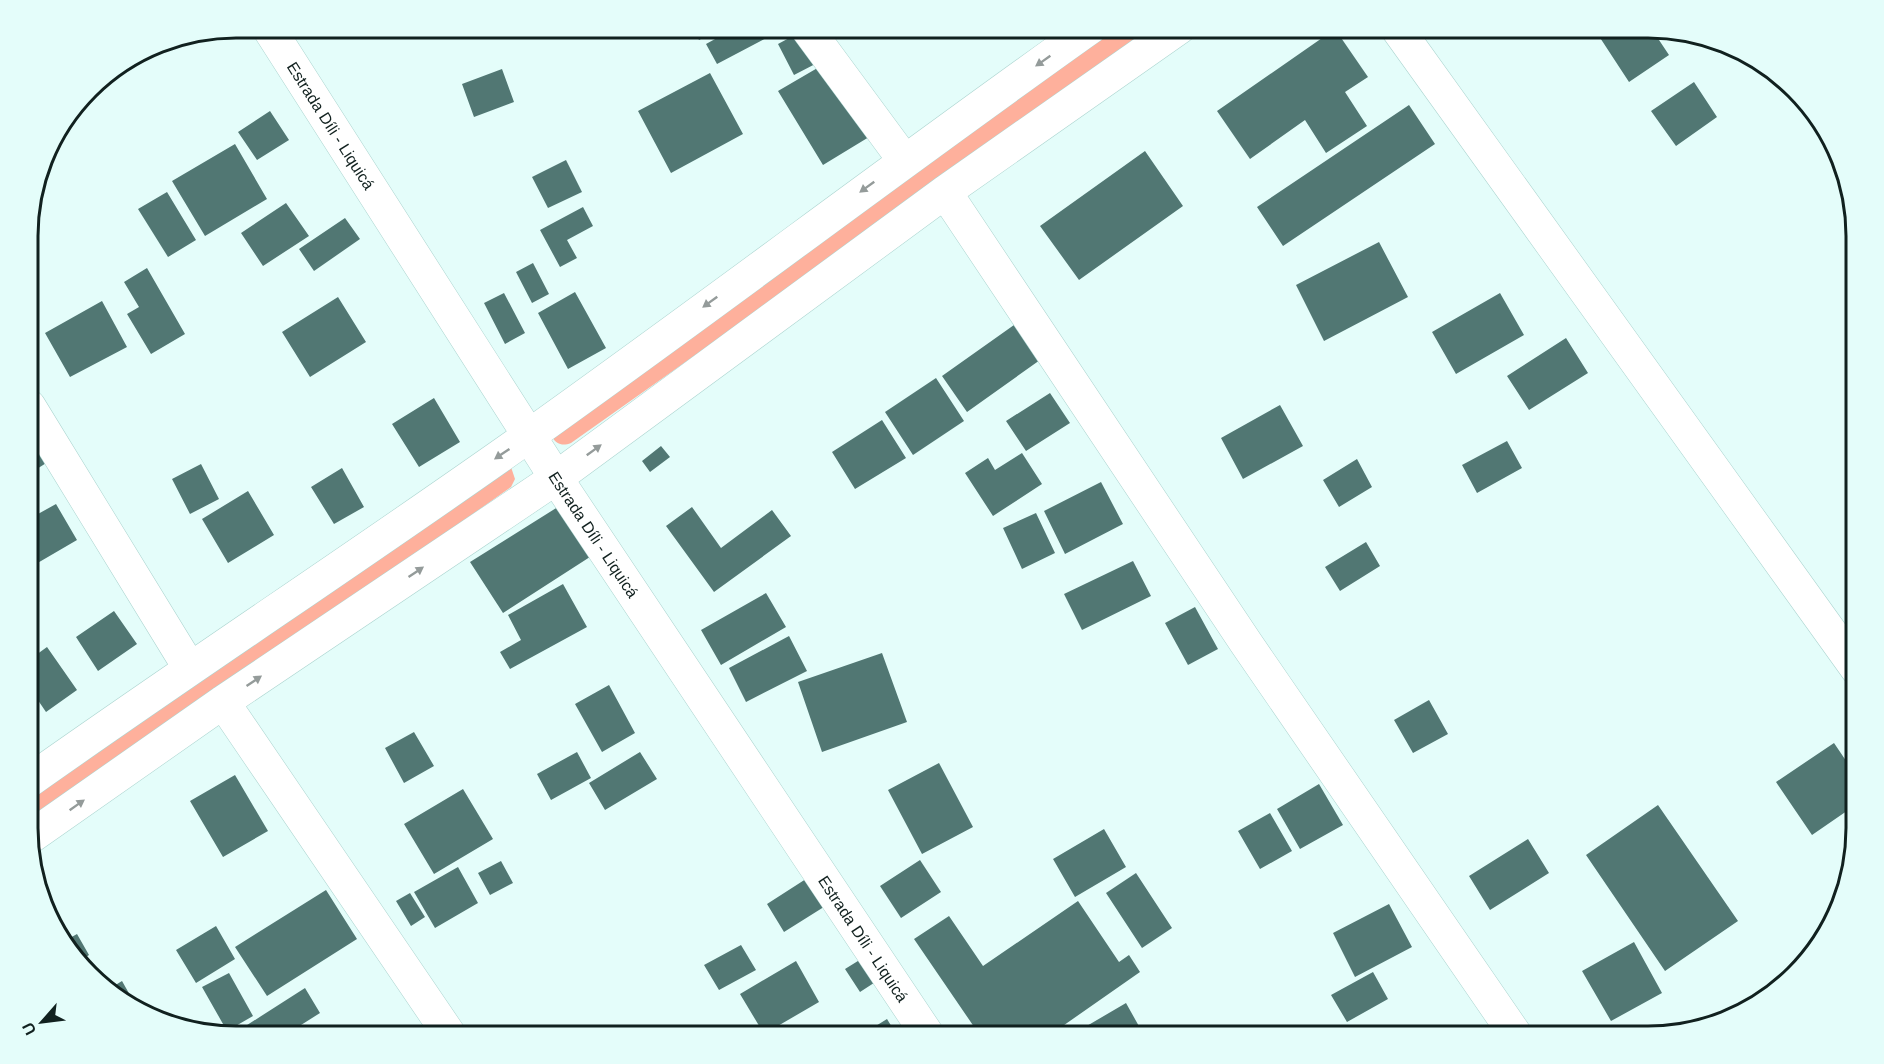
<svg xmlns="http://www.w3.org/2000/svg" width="1884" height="1064" font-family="Helvetica,sans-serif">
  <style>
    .green { fill: #feb09c }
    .building { fill: #517773 }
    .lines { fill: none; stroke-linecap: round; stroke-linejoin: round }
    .minor-casing { stroke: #acd5d0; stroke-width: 34 }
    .major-casing { stroke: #acd5d0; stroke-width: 34 }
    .minor { stroke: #fff; stroke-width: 33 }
    .major { stroke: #fff; stroke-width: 33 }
    .oneway { fill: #949b9a }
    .labels { text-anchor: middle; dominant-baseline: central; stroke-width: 5; stroke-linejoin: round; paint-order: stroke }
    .street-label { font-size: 16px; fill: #11211f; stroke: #e4fdfa }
    .rim { fill: none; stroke: #11211f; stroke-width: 3 }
  </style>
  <rect width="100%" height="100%" fill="#e4fdfa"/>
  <path class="green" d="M1110 27H1159L571 443C563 446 557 445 552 437L556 421Z
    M511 467 515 479 511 487 29 828V794Z"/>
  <path class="building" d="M692 27H724L699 40Z
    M737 27H787L717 64 706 44Z
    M1593 27 1651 28 1669 55 1629 82Z
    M1335 29 1368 77 1345 92 1367 126 1326 153 1305 120 1250 159 1217 111Z
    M804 30 821 61 794 75 778 44Z
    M826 63 869 137 823 165 778 91Z
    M502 69 514 102 474 117 462 84Z
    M710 73 743 134 671 173 638 111Z
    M1694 82 1717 117 1676 146 1651 111Z
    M1409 105 1435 144 1283 246 1257 207Z
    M270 111 289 140 257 160 238 132Z
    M235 144 267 199 205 236 172 181Z
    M1145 151 1183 206 1079 280 1040 226Z
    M566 160 582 192 548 208 532 177Z
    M167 192 196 240 168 257 138 209Z
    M286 203 309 236 263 266 241 233Z
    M583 207 593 226 567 240 577 258 560 267 540 230Z
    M345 218 360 239 314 271 299 249Z
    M1379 242 1408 297 1324 341 1296 285Z
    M533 263 549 294 532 303 516 272Z
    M147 268 185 334 151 354 127 314 139 307 124 282Z
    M575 292 606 348 568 369 538 313Z
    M504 293 525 333 505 344 484 303Z
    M1500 293 1524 335 1456 374 1432 332Z
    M338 297 366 342 310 377 282 332Z
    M102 301 127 347 70 377 45 333Z
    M1014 325 1040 360 967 412 942 376Z
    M1566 338 1588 373 1529 410 1507 376Z
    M936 378 964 421 913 455 885 412Z
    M1050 393 1070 423 1026 451 1006 421Z
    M434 398 460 442 419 467 392 424Z
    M1280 405 1303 446 1243 479 1221 438Z
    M882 420 906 458 855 489 832 452Z
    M29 435 51 460 32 472 29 467Z
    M1507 441 1522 468 1477 493 1462 465Z
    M661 446 670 457 650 472 642 461Z
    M1022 453 1042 484 993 516 965 473 988 458 995 470Z
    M1357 459 1372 487 1339 507 1323 480Z
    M201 464 219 499 190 514 172 479Z
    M342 468 364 507 334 524 311 487Z
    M1101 482 1123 524 1065 554 1044 511Z
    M248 491 274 535 228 563 202 519Z
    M29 492 36 505 29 510Z
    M56 504 77 540 29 568V519Z
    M561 505 593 555 503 613 470 562Z
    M692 507 721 548 772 510 791 536 714 592 666 526Z
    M1036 513 1055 553 1022 569 1003 528Z
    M1366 542 1380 566 1340 591 1325 567Z
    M1133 561 1151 596 1082 630 1064 594Z
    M563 584 587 627 510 669 500 652 521 640 508 615Z
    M766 593 786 627 721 665 701 630Z
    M1195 607 1218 649 1188 665 1165 623Z
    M114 611 137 644 98 671 76 637Z
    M789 636 807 671 746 702 729 668Z
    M47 647 77 690 46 712 29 687V660Z
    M882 653 907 722 822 752 798 682Z
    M609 685 635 733 602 752 575 704Z
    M1429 700 1448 734 1413 753 1394 720Z
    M414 732 434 766 404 783 385 748Z
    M1834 743 1857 777V804L1812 835 1776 782Z
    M577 752 591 778 551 800 537 774Z
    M640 752 657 779 605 810 589 783Z
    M939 763 973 827 922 854 888 790Z
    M235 775 268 831 223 857 190 801Z
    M1319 784 1343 825 1300 849 1277 809Z
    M463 789 493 839 434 874 404 824Z
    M1658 805 1738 921 1665 971 1586 855Z
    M1270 813 1292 851 1260 869 1238 831Z
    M1104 829 1126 867 1075 897 1053 859Z
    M1528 839 1549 873 1490 910 1469 876Z
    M920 860 941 892 901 918 880 886Z
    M501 861 513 883 490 895 478 873Z
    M458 867 478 903 435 928 414 892Z
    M1136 873 1172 928 1142 948 1106 893Z
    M809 877 827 905 784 932 767 904Z
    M326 890 357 939 267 996 235 947Z
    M410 893 425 917 411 926 396 901Z
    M1078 901 1119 962 1129 955 1140 972 1047 1037H981L914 939 949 916 983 966Z
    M1389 904 1412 947 1355 977 1333 933Z
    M216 926 235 959 196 983 176 950Z
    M77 934 89 955 80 961 61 943Z
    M1634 942 1662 993 1611 1021 1582 971Z
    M741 945 756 970 719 990 704 965Z
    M866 956 880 979 860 992 845 969Z
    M796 961 819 1002 764 1034 740 994Z
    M1373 972 1388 999 1347 1022 1331 995Z
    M229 973 253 1016 227 1031 202 987Z
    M122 981 139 1011 131 1009 109 989Z
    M305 988 320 1013 282 1037 230 1036Z
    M1126 1003 1145 1037H1068Z
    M887 1019 898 1037H858Z
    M1607 1027 1613 1037H1593Z"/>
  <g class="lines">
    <g class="minor-casing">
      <path id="minor" d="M806 27 904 160
        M1396 27 1857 669
        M945 192 1246 643 1517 1037
        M29 406 189 667
        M223 702 451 1037
        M29 781C194 664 364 553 530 435 718 301 902 161 1091 27
        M29 838 223 702 556 478 945 192 1180 27"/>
    </g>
    <g class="major-casing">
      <g id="major">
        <path id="s1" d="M268 27 556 478 929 1037"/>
      </g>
    </g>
    <use href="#minor" class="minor"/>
    <use href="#major" class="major"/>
  </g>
  <defs><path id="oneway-solid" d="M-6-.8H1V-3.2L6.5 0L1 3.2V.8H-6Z" transform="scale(1.5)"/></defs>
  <g class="oneway">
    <use href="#oneway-solid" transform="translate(1043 61) rotate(145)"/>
    <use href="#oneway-solid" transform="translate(867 187) rotate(144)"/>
    <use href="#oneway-solid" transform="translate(710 302) rotate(144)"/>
    <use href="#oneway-solid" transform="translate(594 450) rotate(-36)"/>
    <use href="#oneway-solid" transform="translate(502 454) rotate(146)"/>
    <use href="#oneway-solid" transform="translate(416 572) rotate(-34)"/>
    <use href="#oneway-solid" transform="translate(254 681) rotate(-34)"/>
    <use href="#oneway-solid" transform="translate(77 805) rotate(-35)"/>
  </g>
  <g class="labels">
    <g class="street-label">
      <text stroke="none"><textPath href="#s1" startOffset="117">Estrada Díli - Liquicá</textPath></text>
      <text stroke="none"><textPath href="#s1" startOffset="603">Estrada Díli - Liquicá</textPath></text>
      <text stroke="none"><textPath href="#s1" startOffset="1089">Estrada Díli - Liquicá</textPath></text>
    </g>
  </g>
  <path d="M0 0H1884V1064H0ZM236 38H1648A198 198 0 0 1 1846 236V828A198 198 0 0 1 1648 1026H236A198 198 0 0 1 38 828V236A198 198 0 0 1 236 38Z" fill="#e4fdfa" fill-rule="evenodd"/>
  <path class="rim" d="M236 38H1648A198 198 0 0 1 1846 236V828A198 198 0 0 1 1648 1026H236A198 198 0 0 1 38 828V236A198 198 0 0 1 236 38Z"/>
  <g transform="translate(42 1022) rotate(242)" stroke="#e4fdfa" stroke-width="4.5" paint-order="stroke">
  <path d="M0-4.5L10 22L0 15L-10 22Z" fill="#11211f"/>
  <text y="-9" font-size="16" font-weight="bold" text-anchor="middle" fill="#11211f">U</text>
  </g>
</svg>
